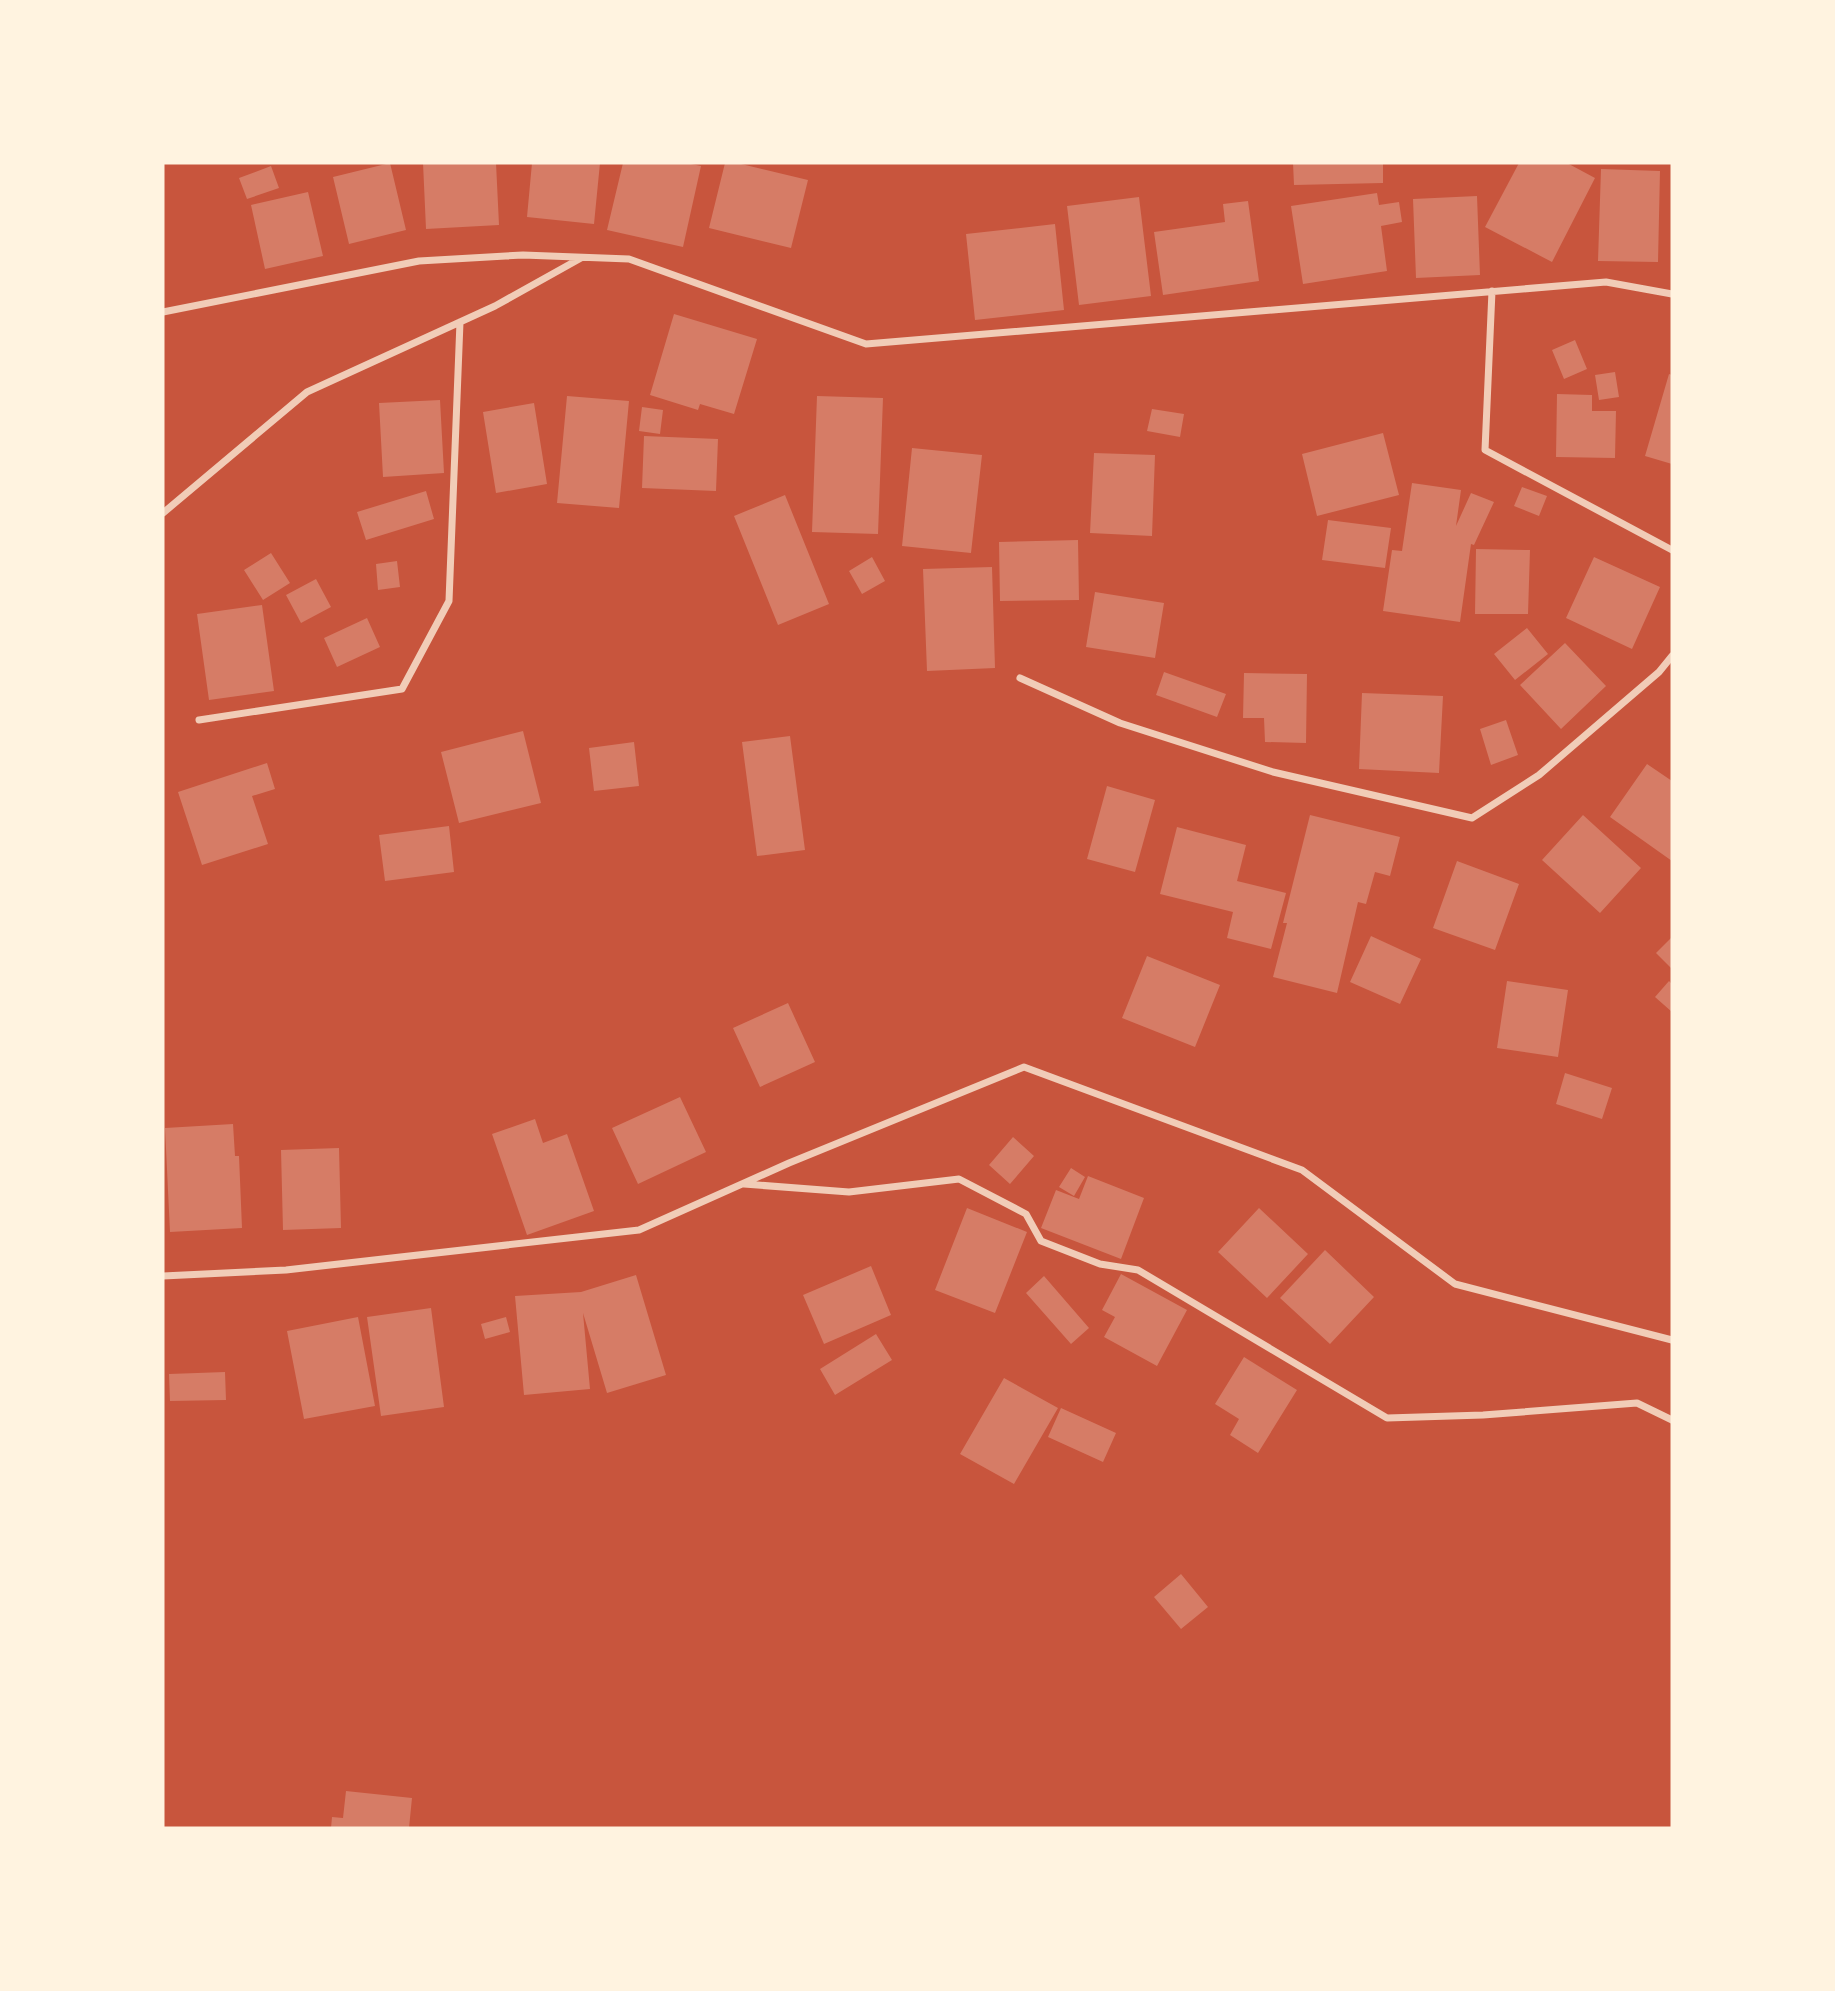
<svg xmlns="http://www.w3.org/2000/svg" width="1835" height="1991" font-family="Jost,sans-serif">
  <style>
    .building { fill: #d67c66 }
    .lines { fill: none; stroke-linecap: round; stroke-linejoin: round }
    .minor { stroke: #f1ccb7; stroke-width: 7 }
  </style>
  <rect width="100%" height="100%" fill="#c8553d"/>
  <path class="building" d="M390 163 406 230 349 244 333 177Z
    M423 163H496L499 225 426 229Z
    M532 163H600L594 224 527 217Z
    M623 163H686L701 166 683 247 607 230Z
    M725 163H737L808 180 791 248 709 228Z
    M1293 163H1383V183L1294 185Z
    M1519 163H1567L1595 178 1552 262 1485 227Z
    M271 166 279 188 247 199 239 178Z
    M1601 169 1660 171 1658 262 1598 261Z
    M308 192 323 256 265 269 251 205Z
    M1377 193 1379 205 1399 202 1402 222 1381 226 1387 271 1303 284 1291 206Z
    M1477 196 1480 275 1416 278 1413 199Z
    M1139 197 1151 296 1079 305 1067 206Z
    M1248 201 1259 281 1163 295 1154 232 1225 222 1223 204Z
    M1055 224 1064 310 975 320 966 234Z
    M674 314 757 339 734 414 700 404 698 410 650 395Z
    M1575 340 1587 369 1564 379 1552 350Z
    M1615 372 1619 397 1599 400 1595 375Z
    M1669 374 1672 375V464L1645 456Z
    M1557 394 1592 395V411H1616L1615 458 1556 457Z
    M567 396 629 401 619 508 557 503Z
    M817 396 883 398 878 534 812 532Z
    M440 400 444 473 383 477 379 403Z
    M534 403 547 484 496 493 483 412Z
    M642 407 663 410 660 434 639 431Z
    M1152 409 1184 414 1180 437 1147 431Z
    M1383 433 1399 495 1317 516 1302 454Z
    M644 436 718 439 716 491 642 488Z
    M912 448 982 455 971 553 902 546Z
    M1094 453 1155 455 1152 536 1090 533Z
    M1412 483 1461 490 1456 526 1471 493 1494 502 1474 545 1471 544 1460 622 1383 611 1392 550 1402 551Z
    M1522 487 1547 496 1539 516 1514 506Z
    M426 491 434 519 366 540 357 512Z
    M785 495 829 604 778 625 734 516Z
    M1328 520 1391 528 1385 568 1322 560Z
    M1078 540 1079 600 1000 601 999 542Z
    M1476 549 1530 550 1528 614H1475Z
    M271 553 290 583 263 600 244 570Z
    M872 557 885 581 862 594 849 571Z
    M1594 557 1660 587 1632 649 1566 618Z
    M397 561 400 587 378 590 376 564Z
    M992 567 995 668 927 671 923 569Z
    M316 579 331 607 301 623 286 595Z
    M1095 592 1164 603 1155 658 1086 647Z
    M262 605 274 691 209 700 197 614Z
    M367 618 380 647 337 667 324 638Z
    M1527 628 1548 654 1515 680 1494 654Z
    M1565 643 1606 686 1561 729 1520 685Z
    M1164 672 1226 694 1217 717 1156 695Z
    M1244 673 1307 674 1306 743 1265 742 1264 718H1243Z
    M1362 693 1443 696 1439 773 1359 769Z
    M1506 720 1518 755 1491 765 1480 729Z
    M523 731 541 803 459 823 441 752Z
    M790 736 805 850 757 856 742 742Z
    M634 742 639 786 594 791 589 748Z
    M267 763 275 789 252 796 268 844 202 865 178 792Z
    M1647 764 1672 781V861L1610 817Z
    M1107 786 1155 800 1135 872 1087 859Z
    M1310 815 1400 837 1390 876 1375 872 1366 904 1358 902 1337 993 1273 977 1287 923H1283Z
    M1583 815 1641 868 1600 913 1542 860Z
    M449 826 454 872 385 881 379 835Z
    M1177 827 1246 845 1237 881 1286 893 1271 949 1227 938 1233 912 1160 894Z
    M1457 861 1519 884 1495 950 1433 928Z
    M1371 936 1421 959 1400 1004 1350 982Z
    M1672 937V969L1656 953Z
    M1147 956 1220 985 1195 1047 1122 1018Z
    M1507 981 1568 990 1558 1057 1497 1048Z
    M1669 981 1672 984V1012L1655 997Z
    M788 1003 815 1062 760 1087 733 1028Z
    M1565 1073 1612 1088 1602 1119 1556 1104Z
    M680 1097 706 1152 638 1184 612 1128Z
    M535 1119 543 1143 567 1134 594 1211 527 1235 492 1134Z
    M233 1124 235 1156H239L242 1228 170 1232 165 1128Z
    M1013 1137 1034 1156 1010 1184 989 1165Z
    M339 1148 341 1228 283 1230 281 1150Z
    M1071 1168 1085 1177 1074 1196 1059 1187Z
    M1088 1176 1144 1198 1121 1259 1041 1228 1056 1190 1079 1199Z
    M967 1208 1027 1232 995 1313 935 1290Z
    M1259 1208 1308 1254 1267 1298 1218 1252Z
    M1325 1250 1374 1297 1330 1344 1280 1298Z
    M871 1266 891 1315 824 1344 803 1295Z
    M1121 1274 1187 1310 1157 1366 1104 1337 1115 1317 1102 1310Z
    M636 1275 666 1375 607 1393 583 1313 590 1389 524 1395 515 1296 581 1292Z
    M1044 1276 1089 1328 1071 1344 1026 1293Z
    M431 1308 444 1407 381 1416 367 1317Z
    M358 1317 375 1406 304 1419 287 1331Z
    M506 1317 510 1332 485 1339 481 1324Z
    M876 1334 892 1360 835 1395 820 1369Z
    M1244 1357 1297 1390 1258 1453 1230 1435 1239 1419 1215 1404Z
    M225 1372 226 1400 170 1401 169 1374Z
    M1004 1378 1058 1408 1014 1484 960 1454Z
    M1061 1408 1116 1433 1103 1462 1048 1437Z
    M1181 1574 1208 1607 1181 1629 1154 1597Z
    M346 1791 412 1798 409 1828H331L332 1817 343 1818Z"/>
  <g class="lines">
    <path class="minor" d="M1492 291 1485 450 1672 550
      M163 312 419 261 523 255 629 259 866 344 1606 282 1672 294
      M163 513 307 392 495 306 581 258
      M1020 678 1120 723 1273 772 1472 818 1539 775 1659 672 1672 656
      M199 720 402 689 449 601 460 322
      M744 1184 849 1192 959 1179 1026 1214 1041 1241 1100 1264 1138 1270 1387 1418 1483 1415 1637 1403 1672 1420
      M163 1276 286 1270 639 1230 789 1163 1024 1067 1302 1170 1455 1284 1672 1340"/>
  </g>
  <rect width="1835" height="1991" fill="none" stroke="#fff3e0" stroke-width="329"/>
</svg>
